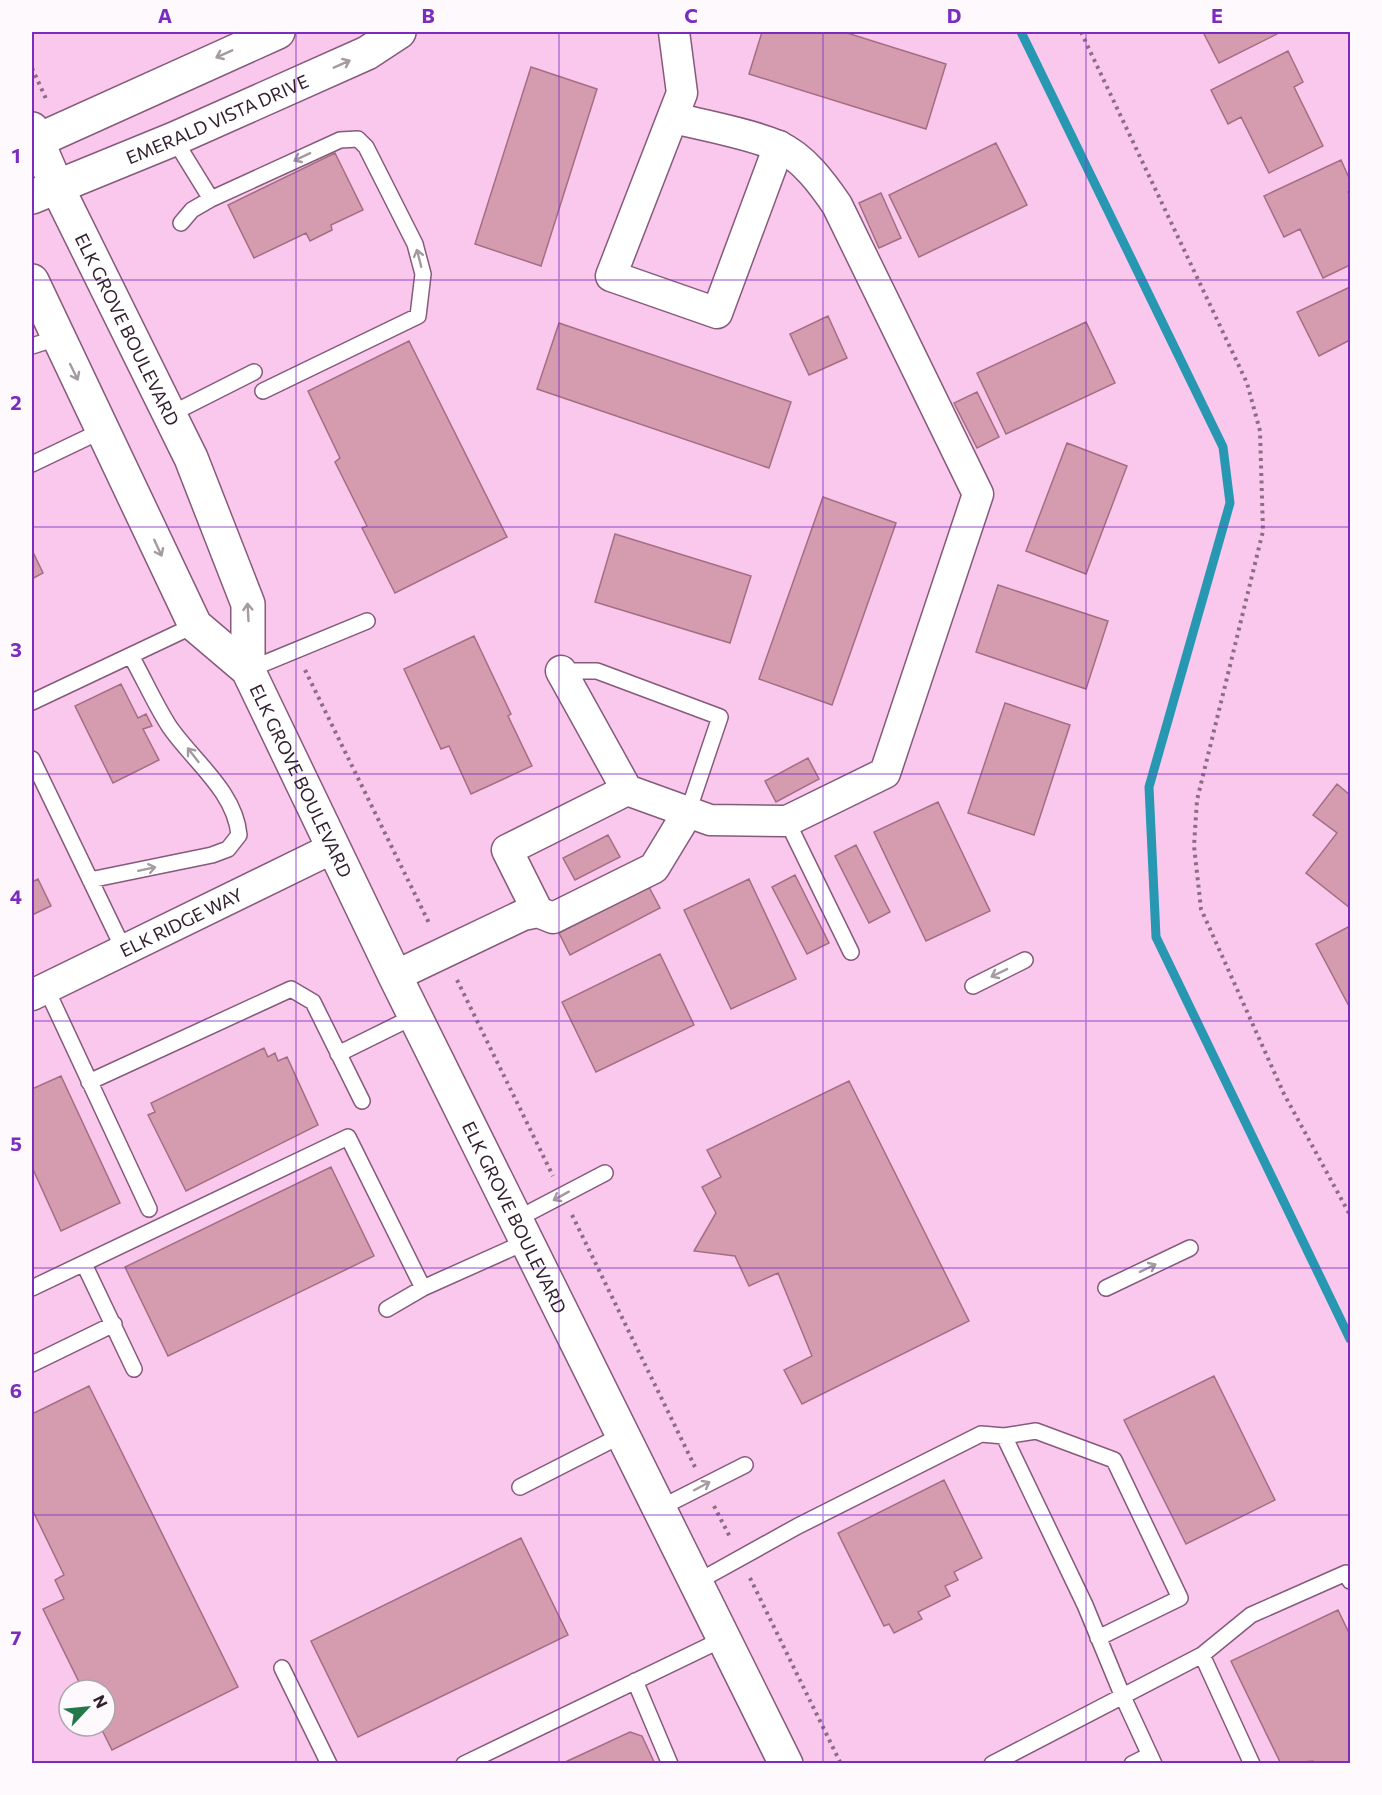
<svg xmlns="http://www.w3.org/2000/svg" width="1382" height="1795" font-family="Commissioner,sans-serif">
  <style>
    .lines { fill: none; stroke-linecap: round; stroke-linejoin: round }
    .stream { stroke: #2897b2; stroke-width: 9 }
    .building { fill: #d59cb0; stroke: #a46e82; stroke-width: 1.5 }
    .lane-casing { stroke: #865a7b; stroke-width: 18 }
    .street-casing { stroke: #865a7b; stroke-width: 33 }
    .secondary-casing { stroke: #865a7b; stroke-width: 36 }
    .path { stroke: #8d6d84; stroke-width: 4; stroke-dasharray: 3 4.5; stroke-linecap: butt }
    .lane { stroke: #fff; stroke-width: 15 }
    .street { stroke: #fff; stroke-width: 30 }
    .secondary { stroke: #fff; stroke-width: 33 }
    .oneway { stroke: #a39ba1 }
    .grid { fill: none; stroke: #7b2cbf; stroke-width: 1.5; stroke-opacity: 0.55 }
    .labels { text-anchor: middle; dominant-baseline: central; stroke-width: 4.5; stroke-linejoin: round; paint-order: stroke }
    .street-label { font-size: 18px; fill: #33212f; stroke: #fef9fc }
    .neatline { fill: none; stroke: #7b2cbf; stroke-width: 2 }
    .grid-label { font-size: 20px; text-anchor: middle; font-weight: bold; fill: #7b2cbf }
  </style>
  <rect width="100%" height="100%" fill="#f9c8ec"/>
  <g class="lines">
    <path class="stream" d="M1021 32 1223 447 1230 503 1149 787 1156 937 1350 1339"/>
  </g>
  <path class="building" d="M762 32H844L946 64 926 129 749 74Z
    M1203 32H1276L1277 34 1219 63Z
    M1288 51 1303 82 1294 87 1323 146 1269 173 1241 117 1228 124 1211 90Z
    M531 67 597 89 541 266 475 244Z
    M996 143 1027 205 919 257 889 195Z
    M335 153 363 210 331 225 332 230 310 241 306 233 254 258 228 205Z
    M1341 160 1350 180V191L1348 192 1350 198V265L1323 278 1300 229 1284 237 1264 196Z
    M881 193 901 238 879 248 859 203Z
    M1350 287V340L1319 356 1297 312Z
    M828 316 847 358 809 375 790 334Z
    M1086 322 1115 383 1006 434 977 373Z
    M559 323 791 402 769 468 537 389Z
    M409 341 507 537 395 593 362 528 367 526 335 462 340 458 308 391Z
    M977 392 999 437 977 448 954 403Z
    M1067 443 1127 466 1086 574 1026 551Z
    M823 497 896 523 832 705 759 679Z
    M615 534 751 576 730 643 595 602Z
    M32 550 43 573 32 579Z
    M998 585 1108 621 1086 689 976 652Z
    M474 636 511 714 508 716 532 766 471 794 449 746 441 749 404 669Z
    M121 684 138 718 146 714 152 726 143 729 159 760 113 783 75 706Z
    M1005 703 1070 725 1034 835 968 813Z
    M808 758 819 779 776 802 765 781Z
    M1337 784 1350 795V908L1306 873 1337 833 1313 815Z
    M938 802 990 911 926 941 874 832Z
    M608 835 620 857 575 880 563 858Z
    M856 845 890 912 869 923 835 856Z
    M795 875 829 943 807 954 772 887Z
    M38 879 51 906 32 915V882Z
    M749 879 796 979 731 1009 684 910Z
    M649 887 660 908 570 955 559 933Z
    M1350 926V1008L1316 944Z
    M660 954 694 1025 596 1072 562 1002Z
    M264 1048 268 1057 275 1053 278 1061 287 1057 318 1125 186 1191 148 1115 155 1112 151 1103Z
    M61 1076 120 1203 61 1231 32 1167V1089Z
    M849 1081 969 1321 802 1404 784 1370 812 1356 778 1273 749 1286 735 1256 694 1251 716 1213 702 1187 721 1177 707 1150Z
    M331 1167 374 1256 168 1356 125 1267Z
    M1214 1376 1275 1500 1186 1544 1124 1420Z
    M89 1386 238 1687 112 1750 100 1726H105V1690H83L43 1609 64 1599 55 1580 64 1575 32 1509V1414Z
    M944 1480 982 1558 954 1572 958 1580 945 1586 950 1596 918 1612 922 1619 894 1633 889 1624 884 1626 838 1533Z
    M521 1538 568 1635 358 1737 311 1641Z
    M1338 1610 1350 1635V1764H1314L1313 1761 1281 1764 1231 1661Z
    M630 1732 642 1736 655 1764H561Z"/>
  <g class="lines">
    <g class="lane-casing">
      <path id="lane" d="M174 139 211 199
        M181 223 192 210 211 199 340 140 358 139 366 147 415 244 423 274 418 316 263 391
        M32 346 57 338
        M169 415 254 372
        M32 464 103 430
        M248 670 367 621
        M561 671H597L720 717 688 812
        M32 702 195 625
        M32 759 124 950
        M787 821 851 952
        M90 880 212 855 228 849 239 835C235 791 192 760 169 726 155 704 144 679 131 656
        M973 986 1025 960
        M46 988 149 1209
        M338 1054 415 1016
        M89 1082 291 989 313 1002 362 1101
        M517 1219 605 1173
        M84 1264 134 1369
        M32 1288 348 1137 423 1288
        M1106 1288 1190 1248
        M387 1309 423 1288 528 1241
        M32 1364 114 1324
        M1004 1436 1085 1605 1123 1697 1154 1764
        M520 1487 624 1434
        M660 1508 745 1465
        M697 1582 798 1526 981 1434 1004 1436 1036 1431 1114 1460 1180 1598 1098 1638
        M1202 1655 1252 1764
        M282 1668 329 1764
        M635 1681 670 1764
        M464 1764 725 1638
        M992 1764 1202 1655 1251 1615 1346 1573 1350 1581
        M1132 1764 1150 1755"/>
    </g>
    <g class="street-casing">
      <g id="street">
        <path d="M674 32 682 93 611 276 717 313 779 146"/>
        <path d="M561 671 627 790 710 820 787 821 885 773 978 494 837 205C822 183 803 157 778 146 751 134 705 126 675 118"/>
        <path d="M538 912 507 850 627 790"/>
        <path d="M395 976 523 915 538 912 553 918 654 868 688 812"/>
        <path id="s1" d="M32 995 333 848"/>
      </g>
    </g>
    <g class="secondary-casing">
      <g id="secondary">
        <path id="s2" d="M32 129 57 187 191 458 248 604V670"/>
        <path d="M32 143 278 32"/>
        <path id="s3" d="M32 197 174 139 367 53 399 32"/>
        <path id="s4" d="M32 281 195 625 248 670 395 976 786 1764"/>
      </g>
    </g>
    <path class="path" d="M1081 32 1247 383 1260 431 1263 531 1197 800 1194 846 1201 909 1284 1094 1350 1215
      M32 68 47 101
      M305 670 430 925
      M457 980 553 1176
      M572 1215 695 1467
      M714 1506 731 1539
      M750 1578 841 1764"/>
    <use href="#lane" class="lane"/>
    <use href="#street" class="street"/>
    <use href="#secondary" class="secondary"/>
  </g>
  <defs><path id="oneway-shaft" d="M-6 0H5M1.5-3L5.5 0L1.5 3" fill="none" stroke-width="1.6" stroke-linecap="round" stroke-linejoin="round" transform="scale(1.5)"/></defs>
  <g class="oneway">
    <use href="#oneway-shaft" transform="translate(224 54) rotate(156)"/>
    <use href="#oneway-shaft" transform="translate(342 64) rotate(-24)"/>
    <use href="#oneway-shaft" transform="translate(302 157) rotate(155)"/>
    <use href="#oneway-shaft" transform="translate(419 258) rotate(-104)"/>
    <use href="#oneway-shaft" transform="translate(74 372) rotate(64)"/>
    <use href="#oneway-shaft" transform="translate(158 548) rotate(65)"/>
    <use href="#oneway-shaft" transform="translate(248 612) rotate(-93)"/>
    <use href="#oneway-shaft" transform="translate(193 755) rotate(-128)"/>
    <use href="#oneway-shaft" transform="translate(147 869) rotate(-12)"/>
    <use href="#oneway-shaft" transform="translate(999 973) rotate(154)"/>
    <use href="#oneway-shaft" transform="translate(561 1196) rotate(151)"/>
    <use href="#oneway-shaft" transform="translate(1148 1268) rotate(-26)"/>
    <use href="#oneway-shaft" transform="translate(702 1486) rotate(-28)"/>
  </g>
  <path class="grid" d="M296 32V1764M559 32V1764M823 32V1764M1086 32V1764M32 280H1350M32 527H1350M32 774H1350M32 1021H1350M32 1268H1350M32 1515H1350"/>
  <g class="labels">
    <g class="street-label">
      <text stroke="none"><textPath href="#s3" startOffset="201">EMERALD VISTA DRIVE</textPath></text>
      <text stroke="none"><textPath href="#s2" startOffset="222">ELK GROVE BOULEVARD</textPath></text>
      <text stroke="none"><textPath href="#s4" startOffset="573">ELK GROVE BOULEVARD</textPath></text>
      <text stroke="none"><textPath href="#s1" startOffset="166">ELK RIDGE WAY</textPath></text>
      <text stroke="none"><textPath href="#s4" startOffset="1059">ELK GROVE BOULEVARD</textPath></text>
    </g>
  </g>
  <rect width="1382" height="1795" fill="none" stroke="#fef9fc" stroke-width="66"/>
  <g transform="translate(87 1708) rotate(64)"><circle r="28" fill="#fef9fc" stroke="#ada3aa" stroke-width="1.5"/>
  <path d="M0-4.5L10 22L0 15L-10 22Z" fill="#22784b"/>
  <text y="-9" font-size="16" font-weight="bold" text-anchor="middle" fill="#33212f">N</text>
  </g>
  <rect x="33" y="33" width="1316" height="1729" class="neatline"/>
  <g class="grid-label">
    <text x="165" y="23">A</text>
    <text x="428" y="23">B</text>
    <text x="691" y="23">C</text>
    <text x="954" y="23">D</text>
    <text x="1217" y="23">E</text>
    <text x="16" y="163">1</text>
    <text x="16" y="410">2</text>
    <text x="16" y="657">3</text>
    <text x="16" y="904">4</text>
    <text x="16" y="1151">5</text>
    <text x="16" y="1398">6</text>
    <text x="16" y="1645">7</text>
  </g>
</svg>
